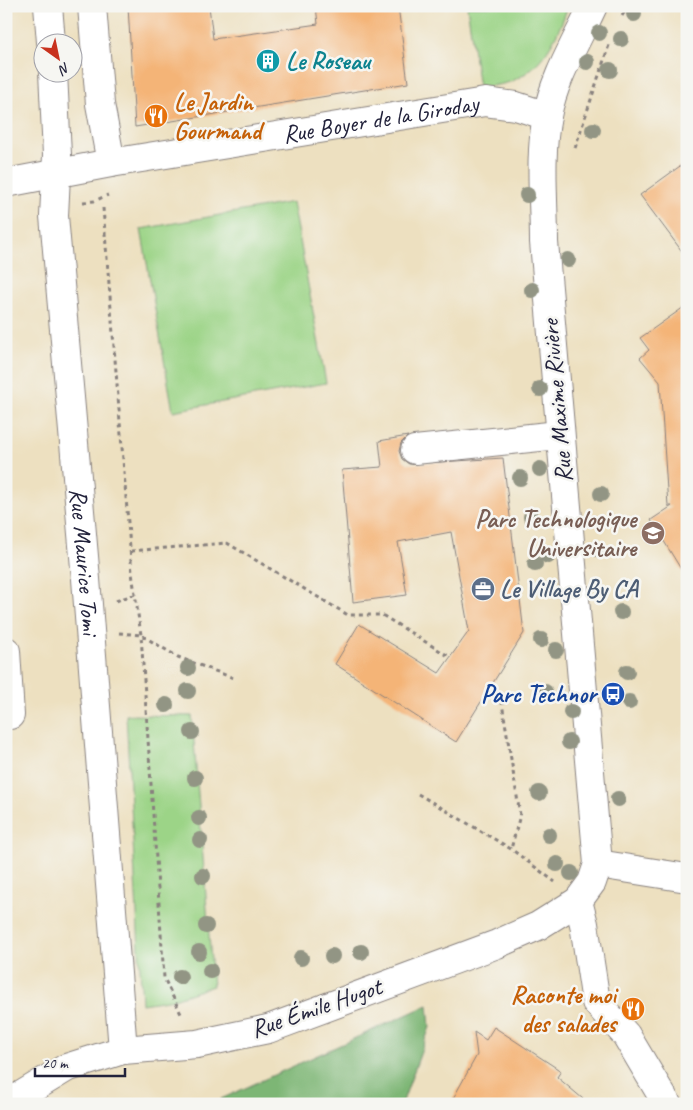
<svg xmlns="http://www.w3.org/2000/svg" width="693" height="1110" font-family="Caveat,sans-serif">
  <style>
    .green { fill: #9cd487; stroke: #5f7b61 }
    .forest { fill: #7db674; stroke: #506c58 }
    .building { fill: #f4b477 }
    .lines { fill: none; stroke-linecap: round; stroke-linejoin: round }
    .minor-casing { stroke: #88817e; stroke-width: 30 }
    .path { stroke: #88817e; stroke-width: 3; stroke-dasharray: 4 4; stroke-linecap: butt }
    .minor { stroke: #fff; stroke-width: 28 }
    .tree { fill: #929584 }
    .labels { text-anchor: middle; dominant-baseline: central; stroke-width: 5; stroke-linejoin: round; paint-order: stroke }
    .culture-label { font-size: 25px; font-weight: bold; fill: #0d838f; stroke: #f6f6f2; text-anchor: start }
    .food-label { font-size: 25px; font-weight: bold; fill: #c56008; stroke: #f6f6f2; text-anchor: start }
    .street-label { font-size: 25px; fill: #22223b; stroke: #f6f6f2 }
    .education-label { font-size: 25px; font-weight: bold; fill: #785e54; stroke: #f6f6f2; text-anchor: end }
    .service-label { font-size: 25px; font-weight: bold; fill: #4e5e75; stroke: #f6f6f2; text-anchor: start }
    .transit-label { font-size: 25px; font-weight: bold; fill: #164399; stroke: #f6f6f2; text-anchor: end }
  </style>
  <rect width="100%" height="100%" fill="#f6f6f2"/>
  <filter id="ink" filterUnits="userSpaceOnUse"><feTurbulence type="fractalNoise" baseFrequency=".02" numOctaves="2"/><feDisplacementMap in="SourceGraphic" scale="10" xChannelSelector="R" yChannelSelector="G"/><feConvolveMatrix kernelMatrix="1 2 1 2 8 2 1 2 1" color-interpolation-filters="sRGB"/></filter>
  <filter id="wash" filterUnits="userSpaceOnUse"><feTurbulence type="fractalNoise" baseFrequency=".0096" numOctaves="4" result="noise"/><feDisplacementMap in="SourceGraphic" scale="20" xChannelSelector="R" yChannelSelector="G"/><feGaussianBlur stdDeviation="1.12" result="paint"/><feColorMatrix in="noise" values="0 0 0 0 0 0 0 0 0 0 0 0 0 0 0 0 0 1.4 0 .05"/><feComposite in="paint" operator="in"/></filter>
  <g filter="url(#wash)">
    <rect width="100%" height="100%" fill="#ede0c0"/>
    <path class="green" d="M467 6H568C557 38 543 68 510 82 501 85 489 86 479 88Z
      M293 202 326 383 173 411 141 229Z
      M126 715 192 716 213 986 174 999 142 1004Z"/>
    <path class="forest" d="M428 1005 430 1027 402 1104H224L221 1099Z"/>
    <g id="blocks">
      <path class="building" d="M128 6H209L213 39 318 24 316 6H398L408 83 135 127Z
        M687 161V258L640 195Z
        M687 305V579L651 520 672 506H668L660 382 640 358 649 350 640 338Z
        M408 436 401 443 399 451 402 459 409 464 503 458 524 633 456 742 335 664 359 624 439 673 469 631 451 532 398 542 407 595 353 602 342 470 382 467 379 441Z
        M494 1027 561 1071 557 1077 589 1104H450L477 1055 474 1032 486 1040Z"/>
    </g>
  </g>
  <g filter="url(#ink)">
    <use href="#blocks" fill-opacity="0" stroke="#88817e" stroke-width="1"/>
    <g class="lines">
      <g class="minor-casing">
        <g id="minor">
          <path d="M48 6 51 42"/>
          <path d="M92 6 100 104 111 163"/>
          <path id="s1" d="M53 72 57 155 54 216 86 579 123 1050"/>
          <path id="s2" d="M6 183 111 163 485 102 516 106 547 116"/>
          <path d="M415 450 559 435"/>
          <path d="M6 651 10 715"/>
          <path d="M598 864 687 878"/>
          <path d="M578 901 584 924 596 1002 626 1035 667 1104"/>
          <path d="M7 1104 66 1068 123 1050 197 1044 268 1029 497 944 538 926 578 901 592 882 598 864 544 242C544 200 539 157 547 116 554 78 577 41 593 6"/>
        </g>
      </g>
      <path class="path" d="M622 16 628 6
        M575 148 610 42
        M83 202 94 201 108 195
        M103 208 132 573 141 635 164 978 182 1016
        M131 551 227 543 348 615H382L450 657
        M116 601 135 594
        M119 633 141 635 178 657 236 679
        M486 694 502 703 520 815 511 849
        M418 794 511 849 555 882"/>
      <use href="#minor" class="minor"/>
    </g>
    <g class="tree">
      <circle cx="634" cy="14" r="8"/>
      <circle cx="599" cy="33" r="8"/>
      <circle cx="621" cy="39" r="8"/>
      <circle cx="587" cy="62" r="8"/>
      <circle cx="610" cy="70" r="8"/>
      <circle cx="593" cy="130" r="8"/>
      <circle cx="527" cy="195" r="8"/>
      <circle cx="568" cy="260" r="8"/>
      <circle cx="532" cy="290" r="8"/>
      <circle cx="540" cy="389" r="8"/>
      <circle cx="540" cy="469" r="8"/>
      <circle cx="520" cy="478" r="8"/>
      <circle cx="601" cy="494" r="8"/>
      <circle cx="531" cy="517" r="8"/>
      <circle cx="597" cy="549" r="8"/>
      <circle cx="548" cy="556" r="8"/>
      <circle cx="535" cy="564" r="8"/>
      <circle cx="621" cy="612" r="8"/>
      <circle cx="541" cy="640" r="8"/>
      <circle cx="556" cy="650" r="8"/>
      <circle cx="188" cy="668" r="8"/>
      <circle cx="627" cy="672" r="8"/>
      <circle cx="188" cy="691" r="8"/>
      <circle cx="545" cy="692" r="8"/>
      <circle cx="629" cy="702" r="8"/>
      <circle cx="166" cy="705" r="8"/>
      <circle cx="571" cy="712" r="8"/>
      <circle cx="192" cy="732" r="8"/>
      <circle cx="569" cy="742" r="8"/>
      <circle cx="195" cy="778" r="8"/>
      <circle cx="539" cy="793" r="8"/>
      <circle cx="618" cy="799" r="8"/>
      <circle cx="199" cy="818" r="8"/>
      <circle cx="549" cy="835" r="8"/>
      <circle cx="200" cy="840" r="8"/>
      <circle cx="557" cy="864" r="8"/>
      <circle cx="571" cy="873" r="8"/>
      <circle cx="203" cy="876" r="8"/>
      <circle cx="206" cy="926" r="8"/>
      <circle cx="199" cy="952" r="8"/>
      <circle cx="361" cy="952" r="8"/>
      <circle cx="332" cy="956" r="8"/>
      <circle cx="301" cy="958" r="8"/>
      <circle cx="210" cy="971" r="8"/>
      <circle cx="180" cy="977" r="8"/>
    </g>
  </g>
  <defs>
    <g id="building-disc" transform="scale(1.25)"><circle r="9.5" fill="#0f9aa8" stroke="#f6f6f2"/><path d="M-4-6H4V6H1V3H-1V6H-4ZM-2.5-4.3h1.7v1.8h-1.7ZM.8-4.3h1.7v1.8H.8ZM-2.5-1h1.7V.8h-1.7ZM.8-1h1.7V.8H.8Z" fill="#fff"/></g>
    <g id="restaurant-disc" transform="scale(1.25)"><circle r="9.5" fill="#e8710a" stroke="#f6f6f2"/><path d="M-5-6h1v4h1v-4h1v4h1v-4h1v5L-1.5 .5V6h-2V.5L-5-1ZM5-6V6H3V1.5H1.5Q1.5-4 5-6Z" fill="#fff"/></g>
    <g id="university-disc" transform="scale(1.25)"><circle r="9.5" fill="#8d6e63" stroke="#f6f6f2"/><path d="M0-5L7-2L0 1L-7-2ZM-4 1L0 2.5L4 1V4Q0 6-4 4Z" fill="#fff"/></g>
    <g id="office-disc" transform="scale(1.25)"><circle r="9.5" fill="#5c6f8a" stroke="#f6f6f2"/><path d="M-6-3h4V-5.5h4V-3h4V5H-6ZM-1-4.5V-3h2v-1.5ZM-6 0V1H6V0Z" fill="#fff"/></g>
    <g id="bus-disc" transform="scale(1.25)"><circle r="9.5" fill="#1a4fb4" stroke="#f6f6f2"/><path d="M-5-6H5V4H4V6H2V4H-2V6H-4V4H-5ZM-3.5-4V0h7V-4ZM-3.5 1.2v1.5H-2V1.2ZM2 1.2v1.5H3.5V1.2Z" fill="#fff"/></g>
  </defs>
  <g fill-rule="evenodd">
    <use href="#building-disc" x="268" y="61"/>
    <use href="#restaurant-disc" x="156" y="116"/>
    <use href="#university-disc" x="653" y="533"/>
    <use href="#office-disc" x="483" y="589"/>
    <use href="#bus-disc" x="613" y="694"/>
    <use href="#restaurant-disc" x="633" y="1009"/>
  </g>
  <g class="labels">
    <g class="culture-label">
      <text x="286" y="61">Le Roseau</text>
    </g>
    <g class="food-label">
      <text x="174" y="102">Le Jardin<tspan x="174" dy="29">Gourmand</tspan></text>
      <text x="616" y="995" text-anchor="end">Raconte moi<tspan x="616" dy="29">des salades</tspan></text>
    </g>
    <g class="street-label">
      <text stroke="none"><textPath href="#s2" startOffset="380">Rue Boyer de la Giroday</textPath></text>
      <text transform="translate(557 401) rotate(-95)">Rue Maxime Rivière</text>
      <text stroke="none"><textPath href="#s1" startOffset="491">Rue Maurice Tomi</textPath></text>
      <text transform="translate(316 1008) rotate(-19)">Rue Émile Hugot</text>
    </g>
    <g class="education-label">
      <text x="636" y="519">Parc Technologique<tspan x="636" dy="29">Universitaire</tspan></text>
    </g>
    <g class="service-label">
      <text x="500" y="589">Le Village By CA</text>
    </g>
    <g class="transit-label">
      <text x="596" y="694">Parc Technor</text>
    </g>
  </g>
  <rect width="693" height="1110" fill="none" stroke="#f6f6f2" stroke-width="25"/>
  <g transform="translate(58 58) rotate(147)"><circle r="24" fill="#f6f6f2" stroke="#a1a1a9"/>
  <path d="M0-4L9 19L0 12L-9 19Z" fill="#c8321e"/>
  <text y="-8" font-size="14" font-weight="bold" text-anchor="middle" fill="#22223b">N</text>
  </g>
  <path d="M35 1068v8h90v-8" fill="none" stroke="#22223b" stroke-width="2.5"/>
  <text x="42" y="1068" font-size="15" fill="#22223b" stroke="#f6f6f2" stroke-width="4" paint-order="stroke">20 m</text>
</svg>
